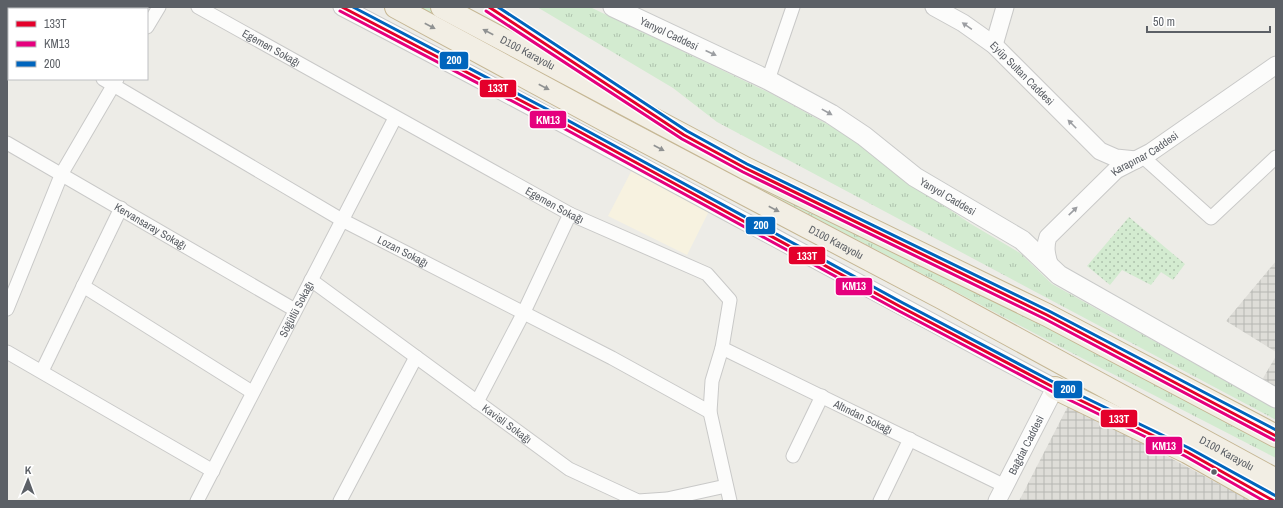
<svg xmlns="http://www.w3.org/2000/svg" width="1283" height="508" font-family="'Archivo Narrow',sans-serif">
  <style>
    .commercial { fill: #f7f2e0 }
    .industrial { fill: url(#industrial-grid) }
    .grass { fill: url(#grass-tufts) }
    .park { fill: url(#park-dots) }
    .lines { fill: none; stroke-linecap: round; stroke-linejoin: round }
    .minor-casing { stroke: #c9c9c8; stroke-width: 15 }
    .tertiary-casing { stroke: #c9c9c8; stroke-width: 19 }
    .secondary-casing { stroke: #c9cac9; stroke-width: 21 }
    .trunk-casing { stroke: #c5b693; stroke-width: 24 }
    .minor { stroke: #fcfcfb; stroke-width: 13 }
    .tertiary { stroke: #fcfcfb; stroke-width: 17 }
    .secondary { stroke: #fcfcfb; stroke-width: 19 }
    .trunk { stroke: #f2eee4; stroke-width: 22 }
    .bus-1-casing { stroke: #fff; stroke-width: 6 }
    .bus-2-casing { stroke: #fff; stroke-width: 6 }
    .bus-3-casing { stroke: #fff; stroke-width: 6 }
    .bus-1 { stroke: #e4002b; stroke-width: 3 }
    .bus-2 { stroke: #e5007d; stroke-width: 3 }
    .bus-3 { stroke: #0065bd; stroke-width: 3 }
    .oneway { fill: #909292 }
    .oneway2 { fill: #9c9ea2 }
    .bus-dot { fill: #5c6066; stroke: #fff; stroke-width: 1.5 }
    .labels { text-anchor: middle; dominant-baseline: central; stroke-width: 3; stroke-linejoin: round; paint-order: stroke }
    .street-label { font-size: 11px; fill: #5c6066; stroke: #fff }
    .line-badge { stroke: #fff; stroke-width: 1.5 }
    .badge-label { font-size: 11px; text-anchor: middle; font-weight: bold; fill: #fff }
  </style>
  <defs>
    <pattern id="industrial-grid" width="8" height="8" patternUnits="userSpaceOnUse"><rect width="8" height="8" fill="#deddd8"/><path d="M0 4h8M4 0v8" fill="none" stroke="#b7b7b3"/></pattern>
    <pattern id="grass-tufts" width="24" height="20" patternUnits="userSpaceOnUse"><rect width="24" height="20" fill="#d3ebd0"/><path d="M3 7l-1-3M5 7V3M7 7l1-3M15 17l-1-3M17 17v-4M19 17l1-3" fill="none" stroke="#aec2ad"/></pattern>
    <pattern id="park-dots" width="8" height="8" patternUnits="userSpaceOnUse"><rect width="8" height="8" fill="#d3ebd0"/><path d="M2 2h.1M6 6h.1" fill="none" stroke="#aec2ad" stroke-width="1.8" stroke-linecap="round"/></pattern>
  </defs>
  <rect width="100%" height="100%" fill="#edece7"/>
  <path class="commercial" d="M634 166 711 207 687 255 608 216Z"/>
  <path class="industrial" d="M1276 261V352L1226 321Z
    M1276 356V387L1262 380Z
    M1069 404 1251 501H1019Z"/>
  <path class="grass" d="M416 7H441L1276 446V458L1074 354Z
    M537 7H590L770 93 860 142 910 183 971 224 1020 253 1052 284 1276 409V420L717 122 673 88Z"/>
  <path class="park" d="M1129 217 1185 264 1173 280 1161 272 1151 285 1122 270 1110 285 1087 266Z"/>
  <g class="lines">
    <g class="minor-casing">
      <g id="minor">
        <path id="s1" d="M198 7 570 214 707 274 730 300 722 348 712 381 710 412 730 501"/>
        <path d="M7 22 9 23"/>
        <path d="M147 27 159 7"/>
        <path id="s2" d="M103 79 342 220 612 358 710 412"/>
        <path d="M768 80 793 7"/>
        <path id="s3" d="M7 143 295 310"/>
        <path d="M1143 157 1211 218 1276 157"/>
        <path id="s4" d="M311 280 569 469 638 501 667 499 726 486"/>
        <path d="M83 286 252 392"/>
        <path d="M7 309 62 173 117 79"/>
        <path id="s5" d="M722 348 1005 486"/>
        <path d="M7 352 213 471"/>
        <path d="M42 371 121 208"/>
        <path d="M477 402 523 314 570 214"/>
        <path d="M793 456 822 396"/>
        <path id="s6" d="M197 501 395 118"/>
        <path d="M340 501 416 357"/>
        <path d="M880 501 910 439"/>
      </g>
    </g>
    <g class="tertiary-casing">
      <g id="tertiary">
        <path d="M342 7C581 131 817 262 1055 388L997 501"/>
        <path id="s7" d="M934 7 963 23 994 45 1100 151 1116 158 1136 160"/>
        <path d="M994 45 1005 7"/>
        <path id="s8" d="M1050 267C1047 257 1044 248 1048 237L1116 170 1151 152 1276 65"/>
      </g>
    </g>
    <g class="secondary-casing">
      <g id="secondary">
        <path id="s9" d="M613 7 768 80 831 114 864 136 915 177 1022 240 1059 275 1276 398"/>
      </g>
    </g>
    <g class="trunk-casing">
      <g id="trunk">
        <path id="s10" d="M396 7 612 124 942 298 1276 480"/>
        <path id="s11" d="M442 7 745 168 1047 315 1276 436"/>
        <path d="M1055 388 1187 452 1274 501"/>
      </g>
    </g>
    <use href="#minor" class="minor"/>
    <use href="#tertiary" class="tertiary"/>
    <use href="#secondary" class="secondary"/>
    <use href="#trunk" class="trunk"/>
    <g class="bus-1-casing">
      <path id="bus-1" d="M342 7 556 119 901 307 1055 388 1187 452 1274 501
        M489 7 684 135 745 168 1047 315 1276 436"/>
    </g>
    <g class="bus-2-casing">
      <path id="bus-2" d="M340 11 554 123 899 311 1053 392 1185 456 1264 501
        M486 11 682 139 743 172 1045 319 1274 440"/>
    </g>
    <g class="bus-3-casing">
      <path id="bus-3" d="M353 7 558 115 903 303 1057 384 1189 448 1276 496
        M498 7 687 131 747 164 1049 311 1276 430"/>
    </g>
    <use href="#bus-1" class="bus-1"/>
    <use href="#bus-2" class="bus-2"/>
    <use href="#bus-3" class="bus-3"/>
  </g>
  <defs><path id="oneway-solid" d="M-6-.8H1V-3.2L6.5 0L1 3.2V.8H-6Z"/></defs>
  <g class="oneway">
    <use href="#oneway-solid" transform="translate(430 26) rotate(28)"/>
    <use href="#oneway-solid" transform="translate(488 32) rotate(-152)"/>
    <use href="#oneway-solid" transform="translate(544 87) rotate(28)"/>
    <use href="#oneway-solid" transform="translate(659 148) rotate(28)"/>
    <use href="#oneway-solid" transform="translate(774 209) rotate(28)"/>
  </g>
  <g class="oneway2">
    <use href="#oneway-solid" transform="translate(967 26) rotate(-145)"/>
    <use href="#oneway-solid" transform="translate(711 53) rotate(25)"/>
    <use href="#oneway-solid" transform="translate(827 112) rotate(29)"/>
    <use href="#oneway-solid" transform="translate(1072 124) rotate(-135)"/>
    <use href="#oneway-solid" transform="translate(1073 211) rotate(-44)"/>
  </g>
  <circle class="bus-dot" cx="1214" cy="472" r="3.5"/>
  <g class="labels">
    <g class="street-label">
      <text stroke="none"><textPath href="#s9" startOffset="62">Yanyol Caddesi</textPath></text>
      <text stroke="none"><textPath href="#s1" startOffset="84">Egemen Sokağı</textPath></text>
      <text stroke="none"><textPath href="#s11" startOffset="97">D100 Karayolu</textPath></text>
      <text stroke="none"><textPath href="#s7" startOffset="111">Eyüp Sultan Caddesi</textPath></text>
      <text stroke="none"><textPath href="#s8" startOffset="159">Karapınar Caddesi</textPath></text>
      <text stroke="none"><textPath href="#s9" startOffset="386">Yanyol Caddesi</textPath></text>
      <text stroke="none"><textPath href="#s1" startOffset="408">Egemen Sokağı</textPath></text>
      <text stroke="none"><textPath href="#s3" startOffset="166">Kervansaray Sokağı</textPath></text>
      <text stroke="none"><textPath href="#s10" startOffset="499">D100 Karayolu</textPath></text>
      <text stroke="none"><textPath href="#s2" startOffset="346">Lozan Sokağı</textPath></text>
      <text stroke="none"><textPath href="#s6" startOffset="216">Söğütlü Sokağı</textPath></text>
      <text stroke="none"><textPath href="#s5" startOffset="157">Altından Sokağı</textPath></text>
      <text stroke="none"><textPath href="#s4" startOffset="243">Kavisli Sokağı</textPath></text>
      <text transform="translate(1026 445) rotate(-63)">Bağdat Caddesi</text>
      <text stroke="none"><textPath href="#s10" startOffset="943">D100 Karayolu</textPath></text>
    </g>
  </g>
  <g class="line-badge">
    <rect x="439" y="51" width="30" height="19" rx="4" fill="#0065bd"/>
    <rect x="479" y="79" width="38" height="19" rx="4" fill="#e4002b"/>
    <rect x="529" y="110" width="38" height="19" rx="4" fill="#e5007d"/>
    <rect x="745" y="216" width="31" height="19" rx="4" fill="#0065bd"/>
    <rect x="788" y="246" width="38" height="19" rx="4" fill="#e4002b"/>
    <rect x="835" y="277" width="38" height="19" rx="4" fill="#e5007d"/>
    <rect x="1053" y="380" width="30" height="19" rx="4" fill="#0065bd"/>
    <rect x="1100" y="409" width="38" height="19" rx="4" fill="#e4002b"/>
    <rect x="1145" y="436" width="38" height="19" rx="4" fill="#e5007d"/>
  </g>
  <g class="badge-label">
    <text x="454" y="64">200</text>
    <text x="498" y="92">133T</text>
    <text x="548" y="124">KM13</text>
    <text x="761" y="229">200</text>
    <text x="807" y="260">133T</text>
    <text x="854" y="290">KM13</text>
    <text x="1068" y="393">200</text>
    <text x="1119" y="423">133T</text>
    <text x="1164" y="450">KM13</text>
  </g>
  <rect width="1283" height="508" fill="none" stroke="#5c6066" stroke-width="16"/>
  <rect x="8" y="8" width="140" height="72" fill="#ffffff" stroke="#bebfc2"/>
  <rect x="16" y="21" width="20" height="6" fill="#e4002b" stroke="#bebfc2"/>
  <text x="44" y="28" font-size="12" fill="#5c6066">133T</text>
  <rect x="16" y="41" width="20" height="6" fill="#e5007d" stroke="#bebfc2"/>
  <text x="44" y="48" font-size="12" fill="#5c6066">KM13</text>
  <rect x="16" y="61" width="20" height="6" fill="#0065bd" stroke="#bebfc2"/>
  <text x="44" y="68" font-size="12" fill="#5c6066">200</text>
  <g transform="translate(28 480) rotate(1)" stroke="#ffffff" stroke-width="3" paint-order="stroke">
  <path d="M0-3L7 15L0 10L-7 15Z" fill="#5c6066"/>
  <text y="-6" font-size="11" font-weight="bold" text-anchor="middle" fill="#5c6066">K</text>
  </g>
  <path d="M1147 26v6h123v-6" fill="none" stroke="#5c6066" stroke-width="2"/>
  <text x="1153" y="26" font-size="12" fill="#5c6066" stroke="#ffffff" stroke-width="3" paint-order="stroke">50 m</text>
</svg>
